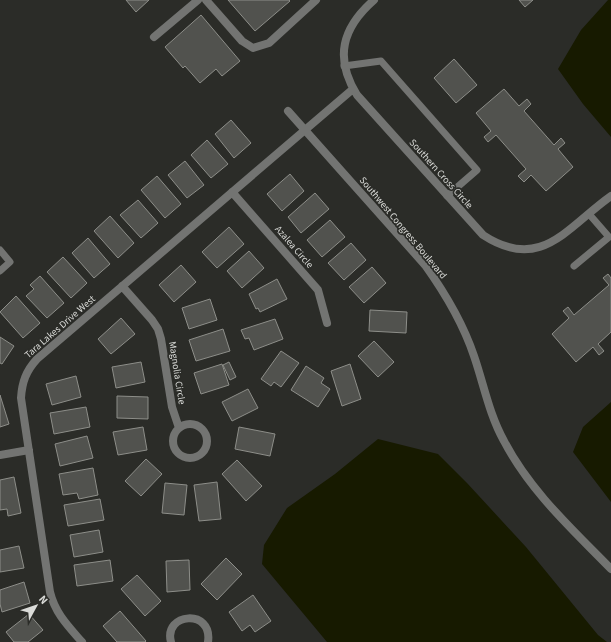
<svg xmlns="http://www.w3.org/2000/svg" width="611" height="642" font-family="'Source Sans 3',sans-serif">
  <style>
    .water { fill: #171a00 }
    .building { fill: #51524e; stroke: #8d8e89 }
    .lines { fill: none; stroke-linecap: round; stroke-linejoin: round }
    .service { stroke: #737472; stroke-width: 7 }
    .minor { stroke: #737472; stroke-width: 8 }
    .labels { text-anchor: middle; dominant-baseline: central; stroke-width: 3.5; stroke-linejoin: round; paint-order: stroke }
    .street-label { font-size: 10px; fill: #dadbd8; stroke: #2b2c28 }
  </style>
  <rect width="100%" height="100%" fill="#2b2c28"/>
  <path class="water" d="M608 0H611V137L583 104 558 69 581 30Z
    M611 402V502L573 452 583 427Z
    M378 439 438 454 467 483 526 547 598 635 607 642H327L262 564 264 545 287 508 335 474Z"/>
  <path class="building" d="M126 0H149L136 12Z
    M228 0H289L290 1 255 31Z
    M519 0H533L525 7Z
    M201 15 240 61 222 76 216 69 200 83 185 66 183 68 165 47Z
    M454 59 477 85 456 103 434 78Z
    M504 89 519 106 527 99 531 104 524 111 554 145 561 138 565 143 558 149 573 167 546 191 531 175 524 182 518 176 526 169 496 135 488 142 484 137 491 131 476 113Z
    M231 120 251 143 234 158 215 134Z
    M207 140 228 164 211 178 191 155Z
    M185 161 204 185 187 198 168 175Z
    M290 174 304 191 282 211 267 194Z
    M157 176 181 204 165 218 141 190Z
    M315 193 329 209 301 233 288 217Z
    M138 200 158 223 141 238 120 215Z
    M110 216 134 243 118 258 94 231Z
    M330 220 345 237 322 257 307 240Z
    M229 227 244 244 217 268 202 252Z
    M88 238 110 264 94 278 72 253Z
    M351 243 366 260 344 280 328 263Z
    M249 251 264 268 242 288 227 271Z
    M63 257 87 283 71 298 47 272Z
    M181 265 196 282 174 302 159 285Z
    M372 267 386 283 364 303 349 287Z
    M608 274 611 278V332L598 344 604 351 599 355 593 347 576 362 552 334 569 318 563 311 568 307 574 315 609 285 603 278Z
    M40 276 64 303 47 318 26 296 34 289 30 285Z
    M277 279 287 299 260 312 258 308 256 309 249 294Z
    M16 296 40 323 23 338 0 312Z
    M210 299 217 320 189 329 182 308Z
    M370 310 407 312 406 333 369 331Z
    M121 318 135 334 111 354 98 339Z
    M275 319 283 339 254 350 249 338 245 339 241 330Z
    M223 329 230 351 196 361 189 340Z
    M0 337 14 346 2 364 0 363Z
    M374 341 394 362 378 377 358 356Z
    M281 351 299 363 281 387 274 382 271 386 261 379Z
    M141 362 145 382 116 388 112 367Z
    M229 362 236 377 230 380 223 365Z
    M222 364 229 385 201 394 194 373Z
    M350 364 361 399 342 406 331 371Z
    M306 366 324 378 321 383 330 389 318 407 291 390Z
    M76 376 81 397 52 405 46 384Z
    M248 389 258 408 232 421 222 402Z
    M0 395 9 424 0 427Z
    M117 396 148 397V419L117 418Z
    M86 407 90 427 54 434 50 413Z
    M143 427 147 450 118 455 113 432Z
    M239 427 275 434 270 456 235 449Z
    M87 436 93 458 60 466 55 444Z
    M146 459 162 474 141 496 125 481Z
    M237 460 262 486 246 501 222 474Z
    M93 468 98 495 79 499 77 493 63 495 59 474Z
    M14 477 21 513 8 516 7 509 0 510V480Z
    M217 482 221 519 199 521 194 485Z
    M165 483 187 485 184 515 162 513Z
    M100 499 104 520 68 526 64 505Z
    M99 530 103 552 74 557 70 535Z
    M19 546 24 568 0 572V550Z
    M226 558 242 574 217 600 201 584Z
    M110 560 113 581 77 586 74 565Z
    M189 560 190 590 167 592 166 561Z
    M137 575 161 601 145 616 121 589Z
    M24 582 30 603 2 612 0 604V590Z
    M253 595 271 621 255 632 250 625 242 631 229 612Z
    M120 611 146 641 145 642H117L103 626Z
    M29 614 43 630 28 642H14L6 632Z"/>
  <g class="lines">
    <path class="service" d="M344 66 381 61 477 170 447 196
      M0 250 10 262 0 271
      M574 266 609 237 589 214"/>
    <path class="minor" d="M206 0 242 41 253 48 269 43 316 0
      M374 0C342 28 334 58 357 95L483 235C541 273 567 227 611 196
      M154 37 198 0
      M288 111 425 265C445 293 463 323 474 356 484 385 489 414 504 441 530 491 572 529 611 569
      M232 192 318 290 327 323
      M122 286 152 320 158 329 161 339 172 407 179 428
      M173 441a17 17 0 1 1 34 0a17 17 0 1 1-34 0Z
      M0 455 29 450
      M82 642C68 626 55 613 50 592L21 398C22 382 26 371 37 359L353 89
      M171 642C163 613 213 608 208 642"/>
  </g>
  <g class="labels">
    <g class="street-label">
      <text transform="translate(441 174) rotate(48)">Southern Cross Circle</text>
      <text transform="translate(403 228) rotate(50)">Southwest Congress Boulevard</text>
      <text transform="translate(294 247) rotate(49)">Azalea Circle</text>
      <text transform="translate(60 327) rotate(-41)">Tara Lakes Drive West</text>
      <text transform="translate(177 373) rotate(81)">Magnolia Circle</text>
    </g>
  </g>
  <g transform="translate(36 606) rotate(50)" stroke="#2b2c28" stroke-width="3" paint-order="stroke">
  <path d="M0-3L7 15L0 10L-7 15Z" fill="#dadbd8"/>
  <text y="-6" font-size="11" font-weight="bold" text-anchor="middle" fill="#dadbd8">N</text>
  </g>
</svg>
